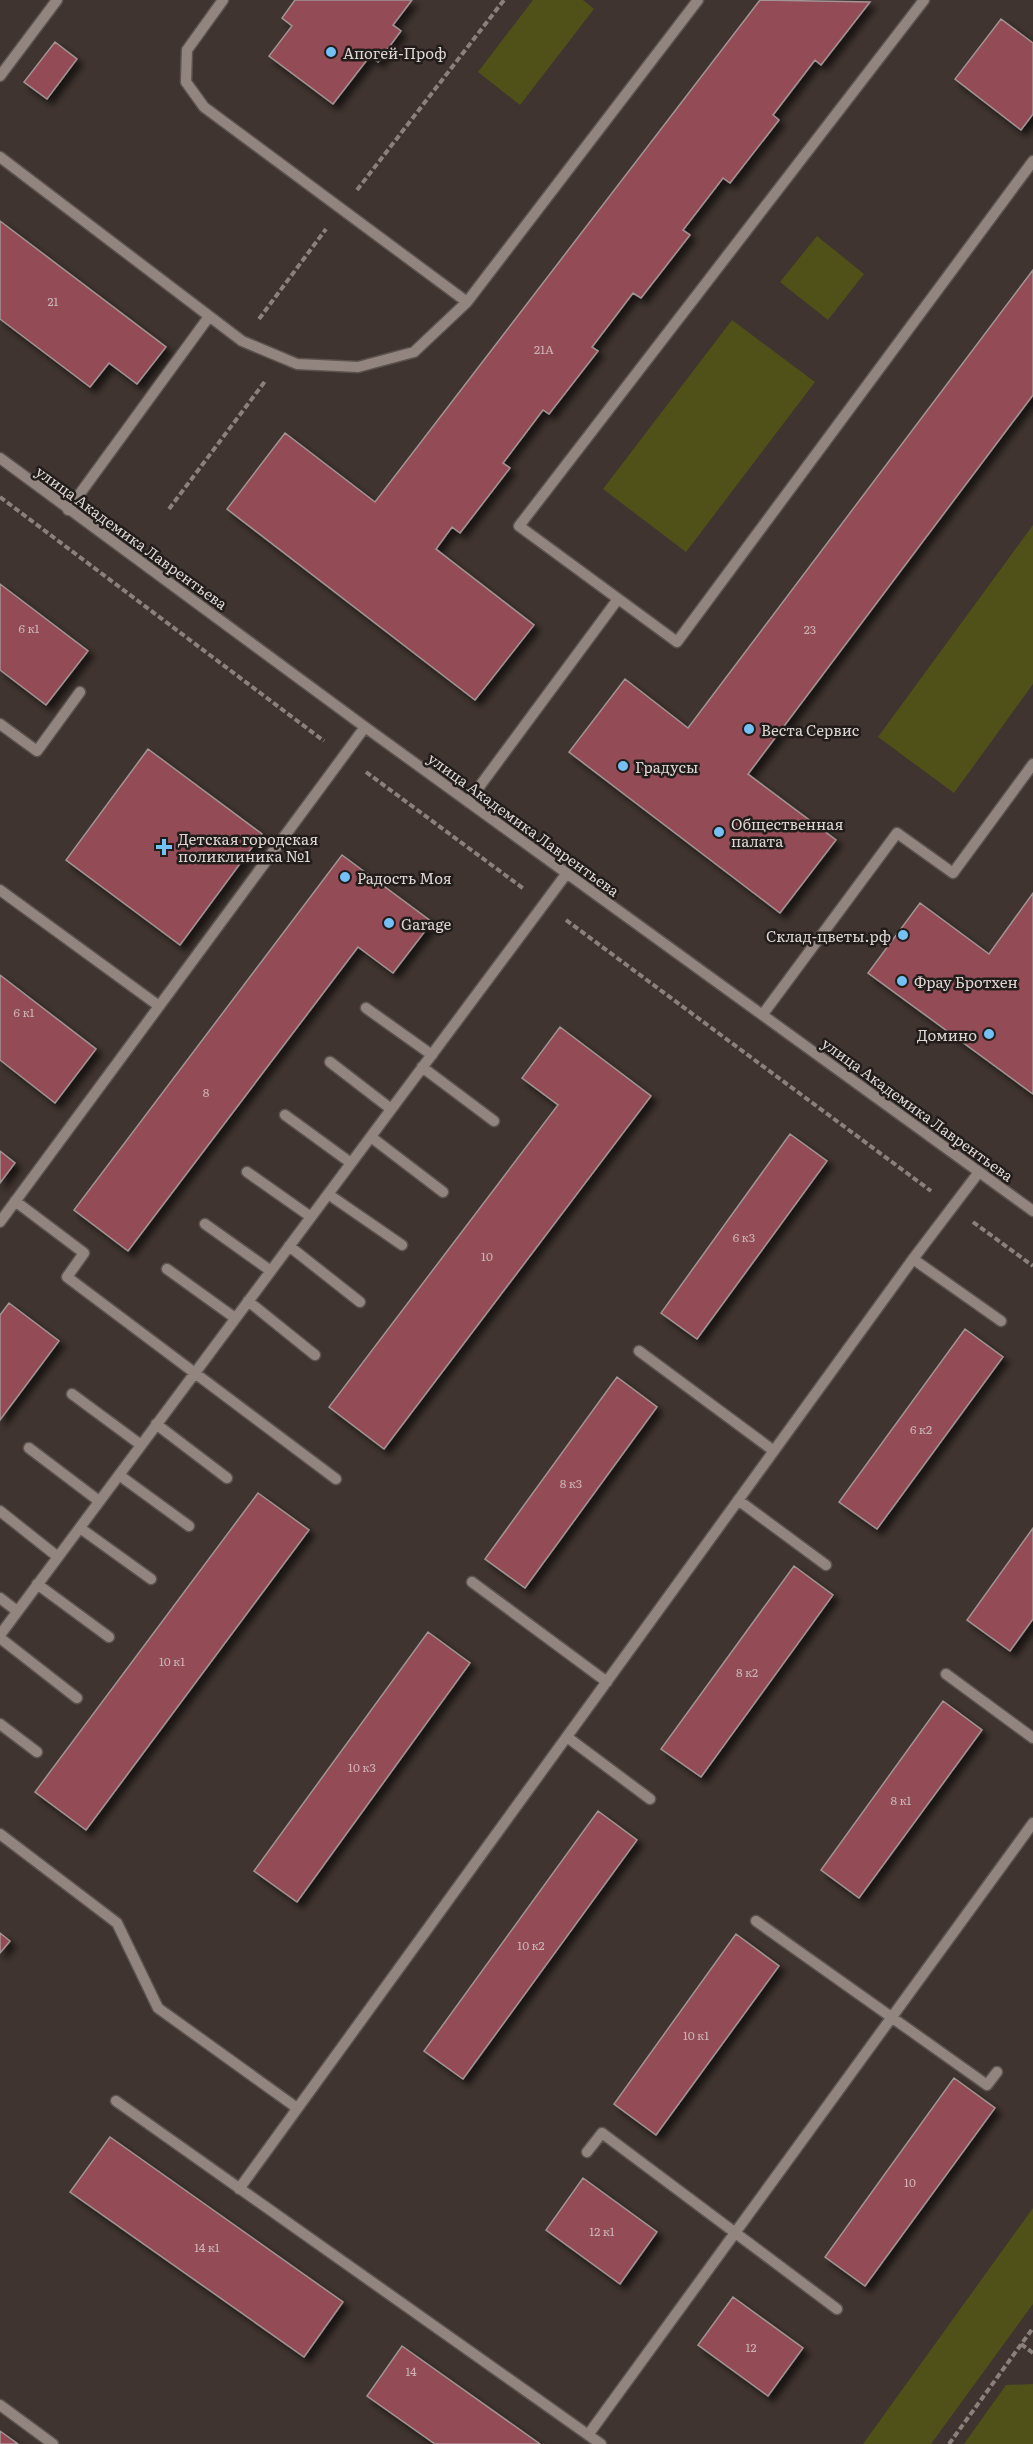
<svg xmlns="http://www.w3.org/2000/svg" width="1033" height="2444" font-family="Literata,serif">
  <style>
    .green { fill: #4f5119 }
    .building { fill: #934b55; stroke: #a29495; stroke-width: 1.5; filter: url(#shadow) }
    .lines { fill: none; stroke-linecap: round; stroke-linejoin: round }
    .minor-casing { stroke: #5c534f; stroke-width: 13 }
    .path { stroke: #8a817d; stroke-width: 4; stroke-dasharray: 6 3; stroke-linecap: butt }
    .minor { stroke: #92857f; stroke-width: 10 }
    .poi-dot { fill: #73c1f5; stroke: #221d1b; stroke-width: 2 }
    .labels { text-anchor: middle; dominant-baseline: central; stroke-width: 5; stroke-linejoin: round; paint-order: stroke }
    .number-label { font-size: 12px; fill: #cab3b4 }
    .poi-label { font-size: 15px; fill: #ddd6d3; stroke: #221d1b; text-anchor: start }
    .street-label { font-size: 15px; fill: #ddd6d3; stroke: #221d1b }
  </style>
  <defs>
    <filter id="shadow"><feDropShadow dx="5.5" dy="5.5" stdDeviation="3" flood-color="#0009"/></filter>
  </defs>
  <rect width="100%" height="100%" fill="#3f342f"/>
  <path class="green" d="M533 0H583L594 9 520 105 478 72Z
    M817 236 864 274 828 320 780 282Z
    M732 320 815 382 686 552 603 489Z
    M1033 525V684L954 793 878 737Z
    M1033 2208V2304L931 2444H863Z
    M1033 2384V2444H964L1006 2385Z"/>
  <path class="building" d="M295 0H412L393 25 401 31 378 62 370 56 333 104 269 56 292 26 282 18Z
    M760 0 870 2 821 65 815 60 773 115 779 120 730 183 723 178 683 230 690 235 641 298 633 293 592 347 598 351 549 414 543 410 503 463 510 468 460 533 452 527 436 549 534 625 475 700 227 509 285 433 375 502Z
    M1001 19 1033 43V114L1021 130 955 79Z
    M55 42 77 59 47 99 24 82Z
    M0 221 166 347 137 384 109 363 90 387 0 319Z
    M1033 270V395L748 774 836 840 780 913 569 752 625 679 688 728Z
    M0 584 88 651 46 705 0 670Z
    M148 749 262 834 180 945 66 860Z
    M342 855 432 922 393 973 358 947 128 1251 74 1210Z
    M1033 893V1094L868 973 920 903 989 954Z
    M0 975 96 1049 55 1103 0 1060Z
    M560 1027 651 1096 384 1449 329 1407 558 1105 522 1078Z
    M790 1134 827 1161 697 1339 661 1313Z
    M0 1151 15 1163 0 1183Z
    M9 1303 59 1341 0 1420V1315Z
    M965 1329 1003 1357 877 1529 839 1502Z
    M617 1377 657 1407 525 1588 485 1559Z
    M258 1493 309 1530 86 1830 35 1792Z
    M1033 1528V1619L1010 1651 967 1620Z
    M794 1566 833 1595 701 1777 661 1749Z
    M428 1632 470 1663 297 1902 254 1871Z
    M943 1701 982 1730 859 1898 821 1870Z
    M598 1811 637 1840 463 2079 424 2051Z
    M0 1933 10 1941 0 1953Z
    M736 1934 779 1966 656 2135 614 2104Z
    M954 2078 995 2108 865 2286 825 2257Z
    M110 2137 343 2302 304 2357 70 2192Z
    M583 2178 657 2232 620 2284 546 2230Z
    M733 2297 803 2348 768 2396 698 2345Z
    M402 2346 540 2444H435L367 2396Z
    M0 2431 18 2444H0Z"/>
  <g class="lines">
    <g class="minor-casing">
      <path id="minor" d="M223 0 187 50 186 82 204 107 467 302
        M924 0 519 526 677 642 1033 161
        M0 76 57 0
        M0 157 242 341 297 364 358 367 414 352 467 302 698 0
        M0 458 365 727 1033 1211
        M68 510 208 318
        M0 724 37 751 80 692
        M468 802 618 599
        M0 890 159 1006
        M366 1008 432 1055
        M763 1014 897 833 953 873 1033 764
        M330 1062 391 1109
        M422 1067 494 1121
        M285 1115 351 1163
        M371 1137 443 1192
        M247 1172 311 1217
        M328 1194 402 1245
        M15 1201 84 1253 67 1277 336 1479
        M0 1222 365 727
        M205 1224 271 1271
        M289 1246 360 1302
        M913 1259 1001 1321
        M167 1269 235 1318
        M248 1301 315 1355
        M639 1351 774 1451
        M72 1394 141 1445
        M156 1424 227 1478
        M29 1448 99 1501
        M119 1475 189 1526
        M738 1500 826 1565
        M0 1511 58 1557
        M80 1528 151 1579
        M472 1582 607 1682
        M37 1584 109 1637
        M0 1598 17 1611
        M0 1635 567 873
        M0 1638 77 1698
        M946 1674 1033 1738
        M0 1724 37 1752
        M567 1737 650 1799
        M0 1834 117 1923 158 2008 297 2108
        M756 1921 987 2085 997 2072
        M116 2101 601 2444
        M587 2152 602 2133 837 2309
        M239 2189 913 1259 979 1172
        M0 2405 53 2444
        M588 2435 1033 1823"/>
    </g>
    <path class="path" d="M357 190 504 0
      M259 319 326 229
      M0 497 324 741
      M169 509 266 380
      M366 772 524 889
      M566 920 931 1191
      M973 1222 1033 1266
      M1021 2344 1033 2353
      M949 2444 1033 2328"/>
    <use href="#minor" class="minor"/>
  </g>
  <g class="poi-dot">
    <circle cx="331" cy="52" r="6"/>
    <circle cx="749" cy="729" r="6"/>
    <circle cx="623" cy="766" r="6"/>
    <circle cx="719" cy="832" r="6"/>
    <path d="M161 838h6v6h6v6h-6v6h-6v-6h-6v-6h6z"/>
    <circle cx="345" cy="877" r="6"/>
    <circle cx="389" cy="923" r="6"/>
    <circle cx="903" cy="935" r="6"/>
    <circle cx="902" cy="981" r="6"/>
    <circle cx="989" cy="1034" r="6"/>
  </g>
  <g class="labels">
    <g class="number-label">
      <text x="53" y="301">21</text>
      <text x="544" y="349">21А</text>
      <text x="29" y="628">6 к1</text>
      <text x="810" y="629">23</text>
      <text x="24" y="1012">6 к1</text>
      <text x="206" y="1092">8</text>
      <text x="744" y="1237">6 к3</text>
      <text x="487" y="1256">10</text>
      <text x="921" y="1429">6 к2</text>
      <text x="571" y="1483">8 к3</text>
      <text x="172" y="1661">10 к1</text>
      <text x="747" y="1672">8 к2</text>
      <text x="362" y="1767">10 к3</text>
      <text x="901" y="1800">8 к1</text>
      <text x="531" y="1945">10 к2</text>
      <text x="696" y="2035">10 к1</text>
      <text x="910" y="2182">10</text>
      <text x="602" y="2231">12 к1</text>
      <text x="207" y="2247">14 к1</text>
      <text x="751" y="2347">12</text>
      <text x="411" y="2371">14</text>
    </g>
    <g class="poi-label">
      <text x="343" y="52">Апогей-Проф</text>
      <text x="761" y="729">Веста Сервис</text>
      <text x="635" y="766">Градусы</text>
      <text x="731" y="823">Общественная<tspan x="731" dy="17">палата</tspan></text>
      <text x="178" y="838">Детская городская<tspan x="178" dy="17">поликлиника №1</tspan></text>
      <text x="357" y="877">Радость Моя</text>
      <text x="401" y="923">Garage</text>
      <text x="891" y="935" text-anchor="end">Склад-цветы.рф</text>
      <text x="914" y="981">Фрау Бротхен</text>
      <text x="977" y="1034" text-anchor="end">Домино</text>
    </g>
    <g class="street-label">
      <text transform="translate(132 537) rotate(36)">улица Академика Лаврентьева</text>
      <text transform="translate(524 824) rotate(36)">улица Академика Лаврентьева</text>
      <text transform="translate(918 1109) rotate(36)">улица Академика Лаврентьева</text>
    </g>
  </g>
</svg>
